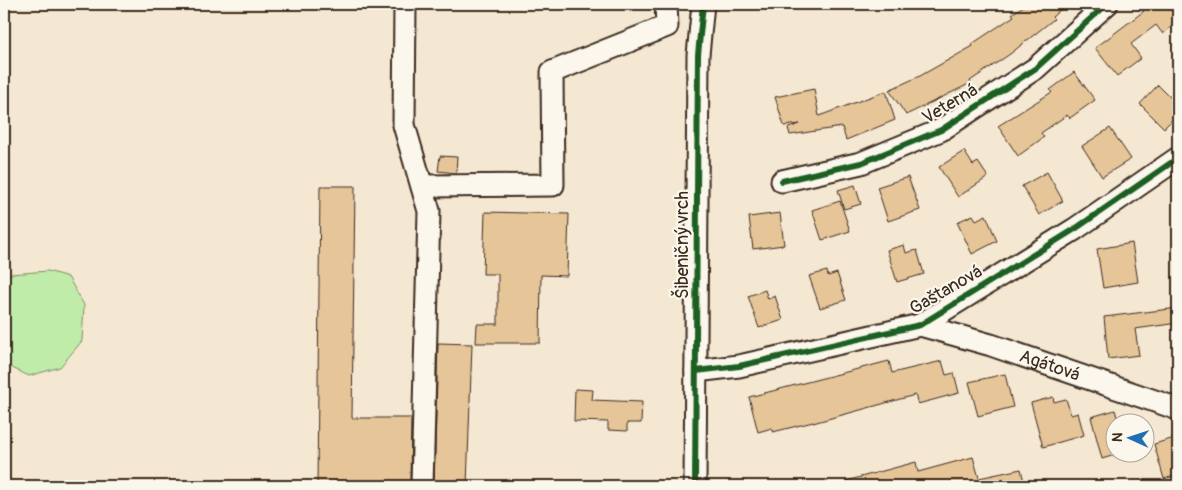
<svg xmlns="http://www.w3.org/2000/svg" width="1182" height="490" font-family="Pangolin,sans-serif">
  <style>
    .green { fill: #c0eca9; stroke: #7e8b64 }
    .building { fill: #e6c598; stroke: #3b2a1e }
    .lines { fill: none; stroke-linecap: round; stroke-linejoin: round }
    .minor-casing { stroke: #3b2a1e; stroke-width: 25 }
    .minor { stroke: #fbf7ec; stroke-width: 21 }
    .cycleway-casing { stroke: #fbf7ec; stroke-width: 9 }
    .cycleway { stroke: #1b5e20; stroke-width: 6 }
    .labels { text-anchor: middle; dominant-baseline: central; stroke-width: 4.5; stroke-linejoin: round; paint-order: stroke }
    .street-label { font-size: 18px; fill: #3b2a1e; stroke: #fbf7ec }
  </style>
  <rect width="100%" height="100%" fill="#f5e8d3"/>
  <filter id="ink" filterUnits="userSpaceOnUse"><feTurbulence type="fractalNoise" baseFrequency=".02" numOctaves="2"/><feDisplacementMap in="SourceGraphic" scale="10" xChannelSelector="R" yChannelSelector="G"/><feConvolveMatrix kernelMatrix="1 2 1 2 8 2 1 2 1" color-interpolation-filters="sRGB"/></filter>
  <g filter="url(#ink)">
    <path class="green" d="M48 271 68 277 84 305 82 341 60 367 29 376 4 364V280L10 274Z"/>
    <path class="building" d="M1026 4H1067L1052 17 1054 19 1010 54 970 81 971 83 906 115 889 90 920 76 973 46 972 44 1014 16 1012 14Z
      M1138 4H1178V20L1163 34 1156 25 1131 44 1141 58 1117 76 1095 48 1144 11Z
      M1074 72 1095 100 1070 118 1067 115 1041 133 1044 137 1018 156 998 126 1052 92 1050 90Z
      M1158 85 1178 105V114L1164 128 1140 104Z
      M814 89 819 116 886 91 895 120 846 140 842 127 790 135 788 128 800 124 784 126 775 97Z
      M1110 128 1131 159 1102 177 1082 146Z
      M964 151 973 165 978 162 988 177 958 197 939 167Z
      M440 156 457 157 456 173 438 171Z
      M1047 172 1063 201 1039 215 1022 186Z
      M908 177 920 210 888 221 877 187Z
      M855 185 861 204 844 209 838 190Z
      M320 186H355L352 418H411L410 486H317Z
      M840 201 850 231 822 240 812 210Z
      M485 212 569 214 567 276 541 275 540 343H476L477 324H498V274H483Z
      M780 213 784 245 753 249 749 217Z
      M973 215 976 220 986 215 997 241 972 254 957 222Z
      M1132 243 1138 282 1103 288 1097 249Z
      M904 245 906 253 917 250 924 274 897 282 887 250Z
      M827 271 828 276 837 273 846 300 820 308 809 276Z
      M765 290 768 299 775 296 783 320 759 328 748 296Z
      M1178 308V323L1135 329 1139 355 1108 359 1104 317Z
      M438 343 472 344 467 486H434Z
      M889 361 892 373 942 361 946 375 954 373 959 393 918 404 915 395 813 423V422L773 432 772 428 758 432 749 397Z
      M1005 374 1013 407 978 416 969 382Z
      M575 389 593 390 592 400 642 402 641 423H627V431L608 430V422L574 421Z
      M1053 397 1054 402 1066 399 1071 415 1078 413 1084 435 1043 447 1031 403Z
      M1115 410 1117 417 1125 415 1128 422H1114V452H1125L1102 459 1091 417Z
      M1178 437V475L1164 479 1154 444Z
      M973 457 979 478 1021 469 1025 486H847L846 481 916 462 918 472Z"/>
    <g class="lines">
      <g class="minor-casing">
        <g id="minor">
          <path d="M405 4 404 125 429 211 422 486"/>
          <path d="M782 181 861 163 941 130 1036 68 1107 4"/>
          <path d="M422 186 553 185 552 72 667 26 666 4"/>
          <path id="s1" d="M920 325 991 345 1178 409"/>
          <path d="M696 371 739 366 920 325 1075 229 1178 158"/>
          <path d="M695 486 698 55 703 4"/>
        </g>
      </g>
      <use href="#minor" class="minor"/>
      <g class="cycleway-casing">
        <path id="cycleway" d="M782 181 861 163 941 130 1036 68 1107 4
          M696 371 739 366 920 325 1075 229 1178 158
          M695 486 698 55 703 4"/>
      </g>
      <use href="#cycleway" class="cycleway"/>
    </g>
  </g>
  <g class="labels">
    <g class="street-label">
      <text transform="translate(950 104) rotate(-31)">Veterná</text>
      <text transform="translate(682 245) rotate(-90)">Šibeničný vrch</text>
      <text transform="translate(946 290) rotate(-30)">Gaštanová</text>
      <text stroke="none"><textPath href="#s1" startOffset="136">Agátová</textPath></text>
    </g>
  </g>
  <rect width="1182" height="490" fill="none" stroke="#fbf7ec" stroke-width="20"/>
  <rect x="10" y="10" width="1162" height="470" fill="none" stroke="#3b2a1e" stroke-width="2" filter="url(#ink)"/>
  <g transform="translate(1130 438) rotate(273)"><circle r="24" fill="#fbf7ec" stroke="#aea59a"/>
  <path d="M0-4L9 19L0 12L-9 19Z" fill="#1f6fb2"/>
  <text y="-8" font-size="14" font-weight="bold" text-anchor="middle" fill="#3b2a1e">N</text>
  </g>
</svg>
